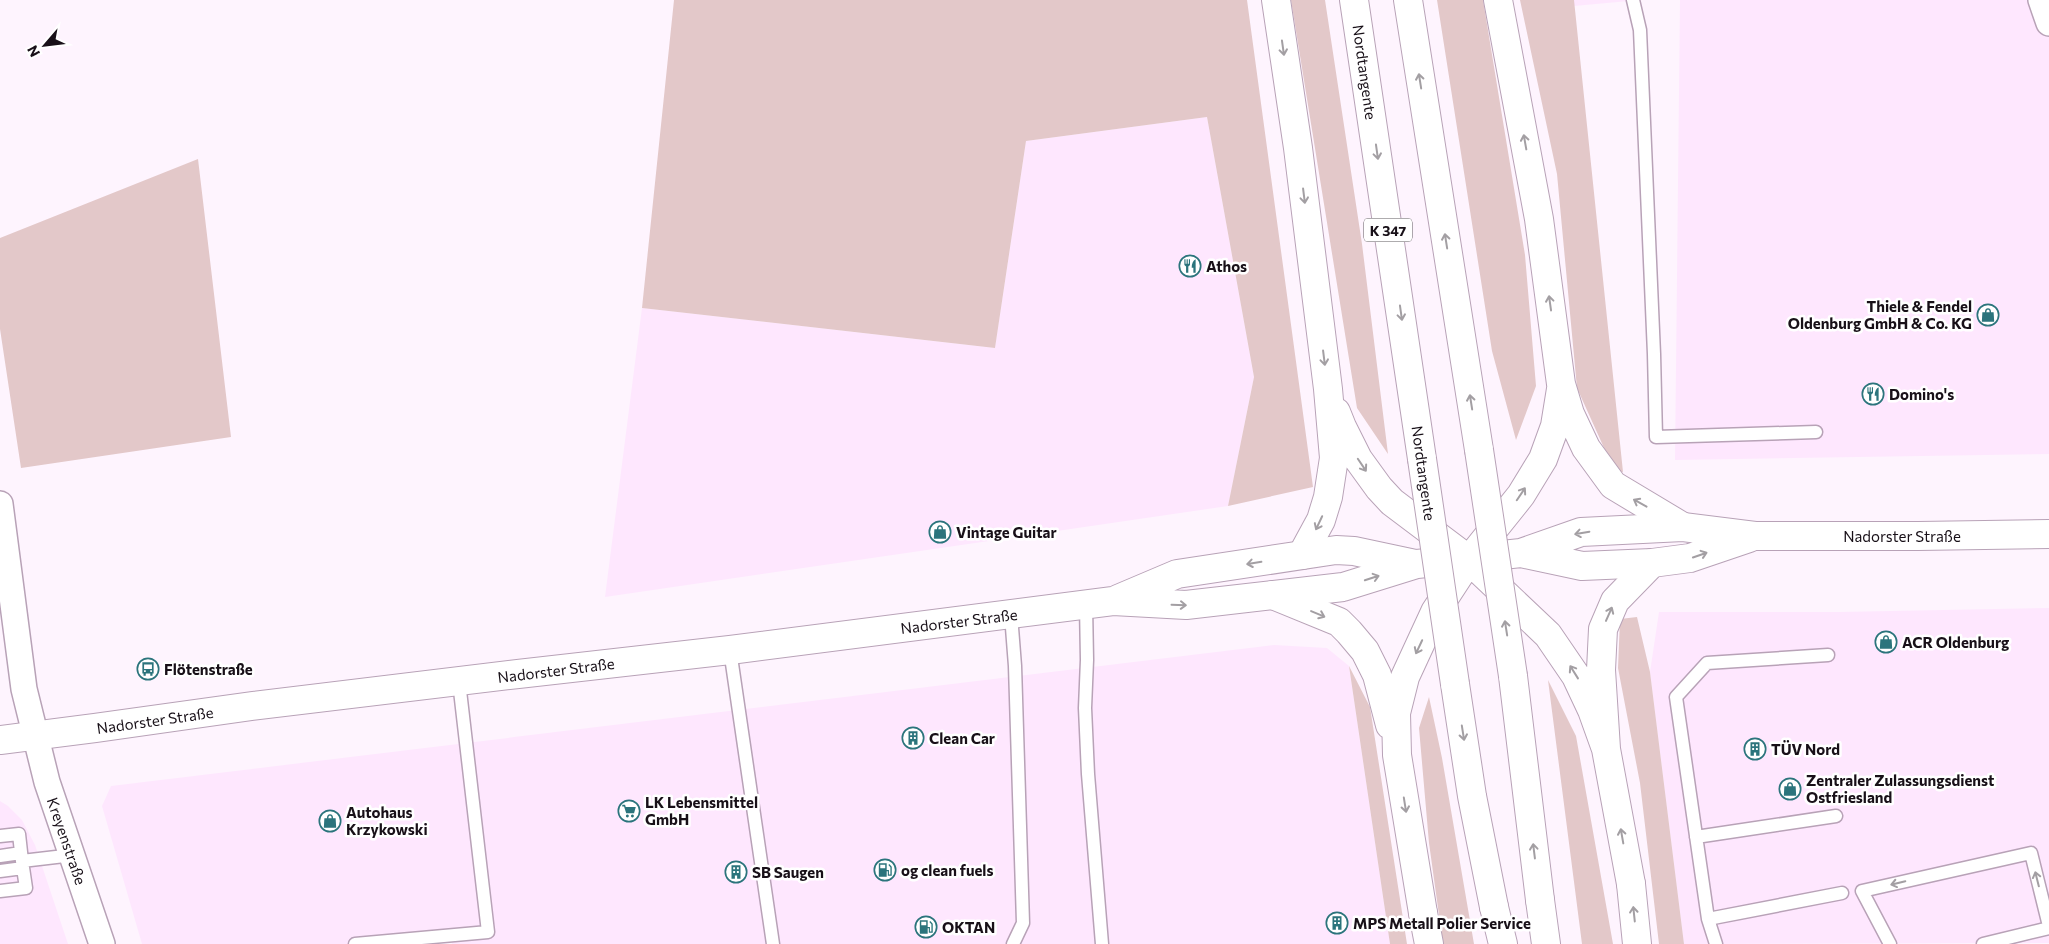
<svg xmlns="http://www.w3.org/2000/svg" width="2049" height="944" font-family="Commissioner,sans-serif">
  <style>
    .built { fill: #fee7fe }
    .green { fill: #e3c8c9 }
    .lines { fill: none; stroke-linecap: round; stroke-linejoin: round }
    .service-casing { stroke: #b8a2b7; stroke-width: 15 }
    .minor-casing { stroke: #b8a2b7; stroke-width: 28 }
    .tertiary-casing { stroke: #b8a2b7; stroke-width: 30 }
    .trunk-casing { stroke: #b8a2b7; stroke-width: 30 }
    .motorway-casing { stroke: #b8a2b7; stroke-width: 30 }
    .service { stroke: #fff; stroke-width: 12 }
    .minor { stroke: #fff; stroke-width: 25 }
    .tertiary { stroke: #fff; stroke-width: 28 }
    .trunk { stroke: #fff; stroke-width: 28 }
    .motorway { stroke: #fff; stroke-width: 28 }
    .trunk-bridge-casing { stroke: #b8a2b7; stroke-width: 30; stroke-linecap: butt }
    .trunk-bridge { stroke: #fff; stroke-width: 28 }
    .oneway { stroke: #a39fa3 }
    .labels { text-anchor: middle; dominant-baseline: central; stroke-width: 5; stroke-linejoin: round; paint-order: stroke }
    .shield { fill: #fff; stroke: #5d585d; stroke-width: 1 }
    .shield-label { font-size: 14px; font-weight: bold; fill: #181018 }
    .street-label { font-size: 15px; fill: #181018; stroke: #fff }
    .poi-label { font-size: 15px; font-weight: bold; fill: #181018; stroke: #fff; text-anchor: start }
  </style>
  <rect width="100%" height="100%" fill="#fef4fe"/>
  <path class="built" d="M1574 0H1640L1574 6Z
    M1680 0H2049V454L1675 460Z
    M1207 117 1254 377 1228 506 605 597 642 308 995 348 1026 141Z
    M2049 608V943L1684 944 1650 672 1659 612H1839Z
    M1274 645 1327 648 1349 666 1390 944H452L451 935 355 944H142L102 806 111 786Z
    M0 801 8 806 22 820 35 845 68 944H0Z"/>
  <path class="green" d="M674 0H1247L1313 487 1228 506 1254 377 1207 117 1026 141 995 348 642 308Z
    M1291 0H1325L1362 244 1388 454 1357 408Z
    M1437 0H1483L1525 255 1536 386 1516 440 1492 351Z
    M1520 0H1574L1623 472 1614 470 1577 388 1557 174Z
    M198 159 231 437 21 468 0 329V238Z
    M1637 617 1650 672 1684 944H1659L1640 783 1618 668 1620 619Z
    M1349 666 1370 707 1407 944H1390Z
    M1548 680 1576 736 1613 944H1582Z
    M1429 697 1442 758 1474 944H1443L1429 843 1419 728Z"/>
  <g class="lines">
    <g class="service-casing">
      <path id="service" d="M1633 0 1640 30 1654 354 1656 437 1816 432
        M1086 605 1087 660 1085 708 1088 774 1102 944
        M1011 615 1015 666 1023 923 1013 944
        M730 650 773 944
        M0 836 19 834 22 861
        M1696 837 1836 816
        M0 856 21 853
        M0 871 23 868
        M0 891 26 888 22 861 73 855
        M1708 919 1842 893
        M355 944 488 932 459 682
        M1716 944 1708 919 1676 697 1707 663 1828 655
        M1890 944 1862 891 2031 853 2049 926
        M1983 944 2049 928"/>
    </g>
    <g class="minor-casing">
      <path id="minor" d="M2041 0 2049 23
        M0 504 24 689 47 782 102 944"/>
    </g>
    <g class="tertiary-casing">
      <path id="tertiary" d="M1521 553 1582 566 1652 563 1690 558 1749 538
        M1118 599 1177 574 1336 550 1354 551 1415 564
        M0 740 95 728 252 706 518 674 730 650 1113 601 1186 605 1343 587 1417 564 1521 553 1581 532 1683 527 1755 536H1918L2049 534"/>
    </g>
    <g class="trunk-casing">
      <path id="trunk" d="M1276 0 1298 148 1328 389 1334 458 1328 497 1321 520 1302 555
        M1354 0 1422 459
        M1408 0 1479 450
        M1498 0 1539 219 1561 384 1570 414 1586 448 1613 485 1683 527
        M1336 412 1342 427 1358 459 1379 488 1392 502 1469 560 1548 635 1576 676 1592 710 1606 749
        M1273 595 1339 622 1349 632 1365 651 1377 675 1390 725
        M1513 676 1540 900
        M1455 684 1472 796 1494 907
        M1631 884 1606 749 1601 670 1603 629 1615 601 1652 563
        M1423 913 1397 755 1396 713 1405 677 1435 612 1469 560 1521 495 1543 459 1555 426 1561 389"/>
    </g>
    <g class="motorway-casing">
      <path id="motorway" d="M1631 884 1637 944
        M1540 900 1546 944
        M1494 907 1503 944
        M1423 913 1429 944"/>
    </g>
    <use href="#service" class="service"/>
    <use href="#minor" class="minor"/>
    <use href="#tertiary" class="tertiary"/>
    <use href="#trunk" class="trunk"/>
    <use href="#motorway" class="motorway"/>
    <g class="trunk-bridge-casing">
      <path id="trunk-bridge" d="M1479 450 1513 676
        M1422 459 1455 684"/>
    </g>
    <use href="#trunk-bridge" class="trunk-bridge"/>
  </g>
  <defs><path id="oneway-shaft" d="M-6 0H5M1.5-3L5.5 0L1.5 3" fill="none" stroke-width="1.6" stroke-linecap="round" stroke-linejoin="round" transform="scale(1.25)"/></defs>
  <g class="oneway">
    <use href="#oneway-shaft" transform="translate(1283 48) rotate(82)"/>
    <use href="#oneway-shaft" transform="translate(1420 81) rotate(-99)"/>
    <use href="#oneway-shaft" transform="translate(1525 142) rotate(-100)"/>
    <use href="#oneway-shaft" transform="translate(1377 152) rotate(82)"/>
    <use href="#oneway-shaft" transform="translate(1304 196) rotate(83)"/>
    <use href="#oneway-shaft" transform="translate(1446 241) rotate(-99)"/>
    <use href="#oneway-shaft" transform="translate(1550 303) rotate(-98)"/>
    <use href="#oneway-shaft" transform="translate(1401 313) rotate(82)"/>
    <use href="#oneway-shaft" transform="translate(1324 358) rotate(83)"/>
    <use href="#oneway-shaft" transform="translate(1471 402) rotate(-99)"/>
    <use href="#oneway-shaft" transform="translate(1362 465) rotate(56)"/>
    <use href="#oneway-shaft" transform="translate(1521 494) rotate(-56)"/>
    <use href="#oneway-shaft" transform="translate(1640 503) rotate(-151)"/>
    <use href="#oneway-shaft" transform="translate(1319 523) rotate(115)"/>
    <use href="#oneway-shaft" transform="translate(1582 533) rotate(170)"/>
    <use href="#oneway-shaft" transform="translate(1700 555) rotate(-19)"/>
    <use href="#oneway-shaft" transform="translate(1254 563) rotate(171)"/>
    <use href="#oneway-shaft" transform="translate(1372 578) rotate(-18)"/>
    <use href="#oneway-shaft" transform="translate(1179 605) rotate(2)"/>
    <use href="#oneway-shaft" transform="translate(1318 614) rotate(23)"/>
    <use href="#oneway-shaft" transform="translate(1609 614) rotate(-66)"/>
    <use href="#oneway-shaft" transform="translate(1506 628) rotate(-99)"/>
    <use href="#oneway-shaft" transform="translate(1419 647) rotate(115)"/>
    <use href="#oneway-shaft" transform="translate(1574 672) rotate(-122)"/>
    <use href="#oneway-shaft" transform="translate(1463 733) rotate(81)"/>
    <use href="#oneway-shaft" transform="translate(1405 805) rotate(81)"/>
    <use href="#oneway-shaft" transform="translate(1622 836) rotate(-100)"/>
    <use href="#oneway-shaft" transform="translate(1534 851) rotate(-97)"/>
    <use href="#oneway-shaft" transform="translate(2037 879) rotate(-104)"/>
    <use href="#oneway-shaft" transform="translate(1898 883) rotate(167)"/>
    <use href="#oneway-shaft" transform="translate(1634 914) rotate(-96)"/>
  </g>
  <defs>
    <g id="restaurant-ring" transform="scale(1.125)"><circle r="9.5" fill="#fff" stroke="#2b747c" stroke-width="1.5"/><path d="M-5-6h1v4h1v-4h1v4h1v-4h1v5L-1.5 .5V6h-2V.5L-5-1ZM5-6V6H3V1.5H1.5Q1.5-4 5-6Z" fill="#2b747c"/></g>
    <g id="shop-ring" transform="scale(1.125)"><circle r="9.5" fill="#fff" stroke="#2b747c" stroke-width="1.5"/><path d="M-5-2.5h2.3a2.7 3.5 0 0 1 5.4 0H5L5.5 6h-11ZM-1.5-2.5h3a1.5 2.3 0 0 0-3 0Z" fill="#2b747c"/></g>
    <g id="bus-ring" transform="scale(1.125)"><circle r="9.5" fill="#fff" stroke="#2b747c" stroke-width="1.5"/><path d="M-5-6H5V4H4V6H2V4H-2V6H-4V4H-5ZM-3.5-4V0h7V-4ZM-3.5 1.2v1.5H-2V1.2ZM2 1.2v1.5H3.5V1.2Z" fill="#2b747c"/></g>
    <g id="building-ring" transform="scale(1.125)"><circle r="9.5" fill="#fff" stroke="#2b747c" stroke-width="1.5"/><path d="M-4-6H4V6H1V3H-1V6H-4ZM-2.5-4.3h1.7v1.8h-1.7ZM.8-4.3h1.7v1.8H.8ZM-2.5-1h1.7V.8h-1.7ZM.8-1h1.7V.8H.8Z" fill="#2b747c"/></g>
    <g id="supermarket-ring" transform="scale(1.125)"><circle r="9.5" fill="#fff" stroke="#2b747c" stroke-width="1.5"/><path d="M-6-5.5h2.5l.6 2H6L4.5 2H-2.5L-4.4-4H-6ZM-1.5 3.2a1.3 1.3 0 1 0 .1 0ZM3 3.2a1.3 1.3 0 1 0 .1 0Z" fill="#2b747c"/></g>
    <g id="fuel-ring" transform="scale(1.125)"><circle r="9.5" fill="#fff" stroke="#2b747c" stroke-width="1.5"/><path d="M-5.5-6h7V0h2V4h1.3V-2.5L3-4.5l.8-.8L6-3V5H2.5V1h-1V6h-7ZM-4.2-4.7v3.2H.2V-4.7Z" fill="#2b747c"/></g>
  </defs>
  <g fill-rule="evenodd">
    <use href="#restaurant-ring" x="1190" y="266"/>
    <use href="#shop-ring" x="1988" y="315"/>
    <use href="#restaurant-ring" x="1873" y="394"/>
    <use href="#shop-ring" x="940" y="532"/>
    <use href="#shop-ring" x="1886" y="642"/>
    <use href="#bus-ring" x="148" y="669"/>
    <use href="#building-ring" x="913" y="738"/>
    <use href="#building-ring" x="1755" y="749"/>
    <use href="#shop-ring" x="1790" y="789"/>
    <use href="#supermarket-ring" x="629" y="811"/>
    <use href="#shop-ring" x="330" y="821"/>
    <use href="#fuel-ring" x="885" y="870"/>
    <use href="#building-ring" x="736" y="872"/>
    <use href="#building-ring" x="1337" y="923"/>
    <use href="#fuel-ring" x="926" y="927"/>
  </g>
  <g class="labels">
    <rect class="shield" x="1364" y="218.5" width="48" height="23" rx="4"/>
    <g class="shield-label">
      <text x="1388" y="230">K 347</text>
    </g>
    <g class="street-label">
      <text transform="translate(1365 72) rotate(82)">Nordtangente</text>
      <text transform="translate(1424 473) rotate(82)">Nordtangente</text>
      <text x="1902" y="536">Nadorster Straße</text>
      <text transform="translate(959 621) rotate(-7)">Nadorster Straße</text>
      <text transform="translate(556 670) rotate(-7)">Nadorster Straße</text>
      <text transform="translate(155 720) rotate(-8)">Nadorster Straße</text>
      <text transform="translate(67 841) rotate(71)">Kreyenstraße</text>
    </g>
    <g class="poi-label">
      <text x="1206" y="266">Athos</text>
      <text x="1972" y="306" text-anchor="end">Thiele &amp; Fendel<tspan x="1972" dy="17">Oldenburg GmbH &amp; Co. KG</tspan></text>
      <text x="1889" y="394">Domino's</text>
      <text x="956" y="532">Vintage Guitar</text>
      <text x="1902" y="642">ACR Oldenburg</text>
      <text x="164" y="669">Flötenstraße</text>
      <text x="929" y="738">Clean Car</text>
      <text x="1771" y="749">TÜV Nord</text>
      <text x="1806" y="780">Zentraler Zulassungsdienst<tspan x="1806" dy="17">Ostfriesland</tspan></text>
      <text x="645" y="802">LK Lebensmittel<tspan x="645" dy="17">GmbH</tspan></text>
      <text x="346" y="812">Autohaus<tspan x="346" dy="17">Krzykowski</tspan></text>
      <text x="901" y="870">og clean fuels</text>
      <text x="752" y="872">SB Saugen</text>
      <text x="1353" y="923">MPS Metall Polier Service</text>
      <text x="942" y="927">OKTAN</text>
    </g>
  </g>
  <g transform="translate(45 45) rotate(242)" stroke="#ffffff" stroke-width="4" paint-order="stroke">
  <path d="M0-4L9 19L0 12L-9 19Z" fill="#181018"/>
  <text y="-8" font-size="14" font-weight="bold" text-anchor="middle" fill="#181018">N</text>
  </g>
</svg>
